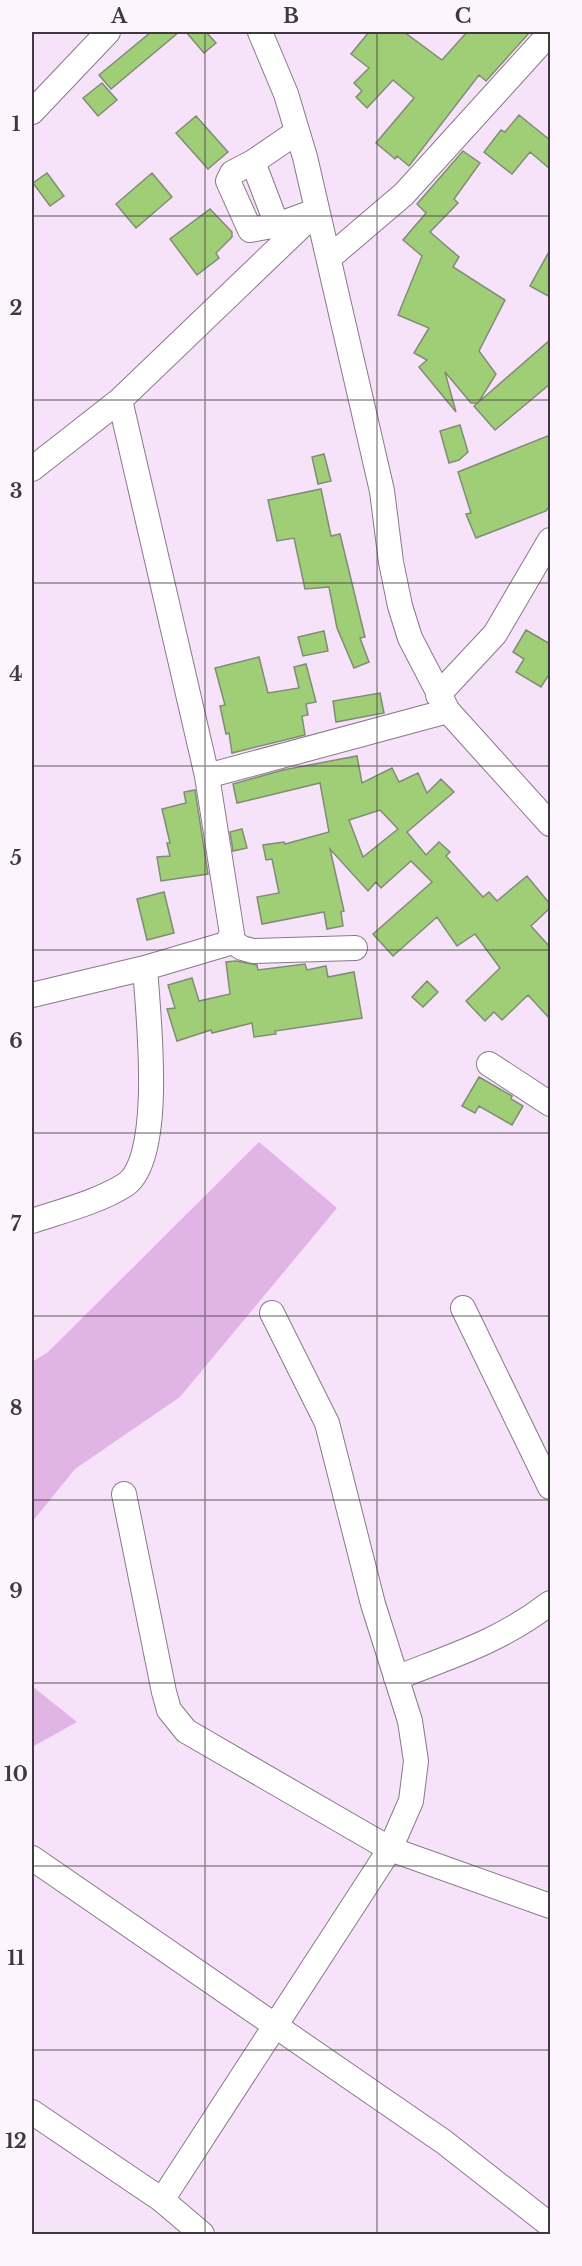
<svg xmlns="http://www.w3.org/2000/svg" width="582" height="2266" font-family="'Libre Baskerville',serif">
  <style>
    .green { fill: #e1b4e6 }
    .building { fill: #a0ce77; stroke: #808c76; stroke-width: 1.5; fill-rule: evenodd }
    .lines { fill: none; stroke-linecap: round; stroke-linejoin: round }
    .minor-casing { stroke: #89788b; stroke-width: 26 }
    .minor { stroke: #fff; stroke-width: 24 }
    .grid { fill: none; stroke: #3f3840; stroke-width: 1.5; stroke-opacity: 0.55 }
    .neatline { fill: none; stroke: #3f3840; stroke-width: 2 }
    .grid-label { font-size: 20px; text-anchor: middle; font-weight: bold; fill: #3f3840 }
  </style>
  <rect width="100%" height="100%" fill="#f7e3f9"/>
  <path class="green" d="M259 1142 337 1208 180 1397 75 1469 32 1522V1362L48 1352Z
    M32 1686 77 1722 32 1747Z"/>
  <path class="building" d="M151 32H179L111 89 99 75Z
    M186 32H206L216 43 204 53Z
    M369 32H404L442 60 467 32H530L486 81 479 75 409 166 397 156 395 159 376 143 414 98 393 80 367 108 356 97 362 91 354 83 369 68 351 54Z
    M102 83 117 100 98 116 83 98Z
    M519 115 550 140V169L530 152 512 174 484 152 501 130 505 132Z
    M196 116 228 152 208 169 176 133Z
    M463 151 480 163 454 199 458 203 430 232 459 257 453 267 505 300 479 351 496 374 478 403H471L445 372 456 412 419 367 427 360 414 353 429 328 398 315 422 256 403 240 426 213 417 204Z
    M47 173 64 196 50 206 33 183Z
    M152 173 172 197 136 228 116 204Z
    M210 209 232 232V237L216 253 219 258 197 275 170 239Z
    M550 250V297L530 286Z
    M550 340V384L495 430 474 406Z
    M460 425 468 452 459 460 449 463 440 431Z
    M550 435V505L546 511 476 538 466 514 471 513 458 472Z
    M324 454 331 481 318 484 312 457Z
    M321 489 331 536 340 534 365 637 360 638 369 662 354 668 337 628 329 587 305 589 294 538 277 541 268 500Z
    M526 630 550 644V673L541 687 516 672 524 659 513 652Z
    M324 631 328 651 303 656 298 637Z
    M259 657 268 693 299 688 294 667 306 664 316 702 306 704 308 715 302 716 305 735 232 753 229 733 226 734 220 706 225 705 215 668Z
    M380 693 384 713 336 722 333 701Z
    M357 756 362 783 392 768 399 782 418 773 427 793 441 779 454 792 407 832 426 855 439 842 450 852 446 856 483 897 489 892 497 901 527 876 550 904V908L531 926 550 947V1019L528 995 502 1020 494 1012 485 1021 466 1001 500 968 475 934 457 946 437 917 393 956 373 934 432 882 411 861 381 888 376 882 368 891 330 849 344 911 341 912 343 926 327 929 324 912 262 924 257 897 279 893 272 859 266 860 263 845 284 842 285 844 329 832 320 783 237 803 233 784 283 770ZM380 810 398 829 363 857 349 820Z
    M195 790 208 874 161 881 157 857 170 856 167 843H170L162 809 186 803 184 792Z
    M242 829 247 848 233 851 230 832Z
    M164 892 174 933 147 940 137 899Z
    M236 961 257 965 258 970 305 964 307 970 326 966 328 977 354 972 362 1018 275 1031 276 1034 254 1037 252 1023 212 1033 211 1030 177 1041 167 1009 175 1008 168 985 192 978 199 1001 230 994 226 962Z
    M427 981 438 992 423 1007 412 997Z
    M479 1077 512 1096 511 1099 523 1106 512 1125 479 1106 475 1113 462 1106Z"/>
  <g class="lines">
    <g class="minor-casing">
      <path id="minor" d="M260 32 286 94 305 157 382 491 391 562 400 606 410 638 448 711 550 824
        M32 112 108 32
        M297 132 253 162 277 225 310 213
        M253 162 232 173 228 181 250 230 277 225
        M329 258 404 194 550 33
        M32 469 120 400 316 212
        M438 695 495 634 550 540
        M207 776 448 711
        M230 940 242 948 253 951 355 948
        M32 995 145 968 226 944 232 934 207 776 120 400
        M489 1064 550 1104
        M32 1221C62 1211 98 1202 125 1185 165 1159 148 1013 145 968
        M463 1308 550 1487
        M124 1494 164 1692 169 1710 186 1731 390 1849 550 1906
        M396 1678C454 1655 501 1641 550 1603
        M32 1858 444 2142 550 2225
        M32 2112 162 2200 202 2234
        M162 2200 390 1849 411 1801 416 1761 410 1721 373 1604 327 1423 272 1313"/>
    </g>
    <use href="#minor" class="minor"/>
  </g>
  <path class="grid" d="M205 32V2234M377 32V2234M32 216H550M32 400H550M32 583H550M32 766H550M32 950H550M32 1133H550M32 1316H550M32 1500H550M32 1683H550M32 1866H550M32 2050H550"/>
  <rect width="582" height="2266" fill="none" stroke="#fdf5fe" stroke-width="66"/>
  <rect x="33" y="33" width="516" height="2200" class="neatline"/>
  <g class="grid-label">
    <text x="119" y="23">A</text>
    <text x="291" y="23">B</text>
    <text x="463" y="23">C</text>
    <text x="16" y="131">1</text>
    <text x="16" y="315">2</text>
    <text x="16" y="498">3</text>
    <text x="16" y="681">4</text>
    <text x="16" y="865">5</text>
    <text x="16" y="1048">6</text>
    <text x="16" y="1231">7</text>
    <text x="16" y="1415">8</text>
    <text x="16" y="1598">9</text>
    <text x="16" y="1781">10</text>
    <text x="16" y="1965">11</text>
    <text x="16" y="2148">12</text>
  </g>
</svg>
